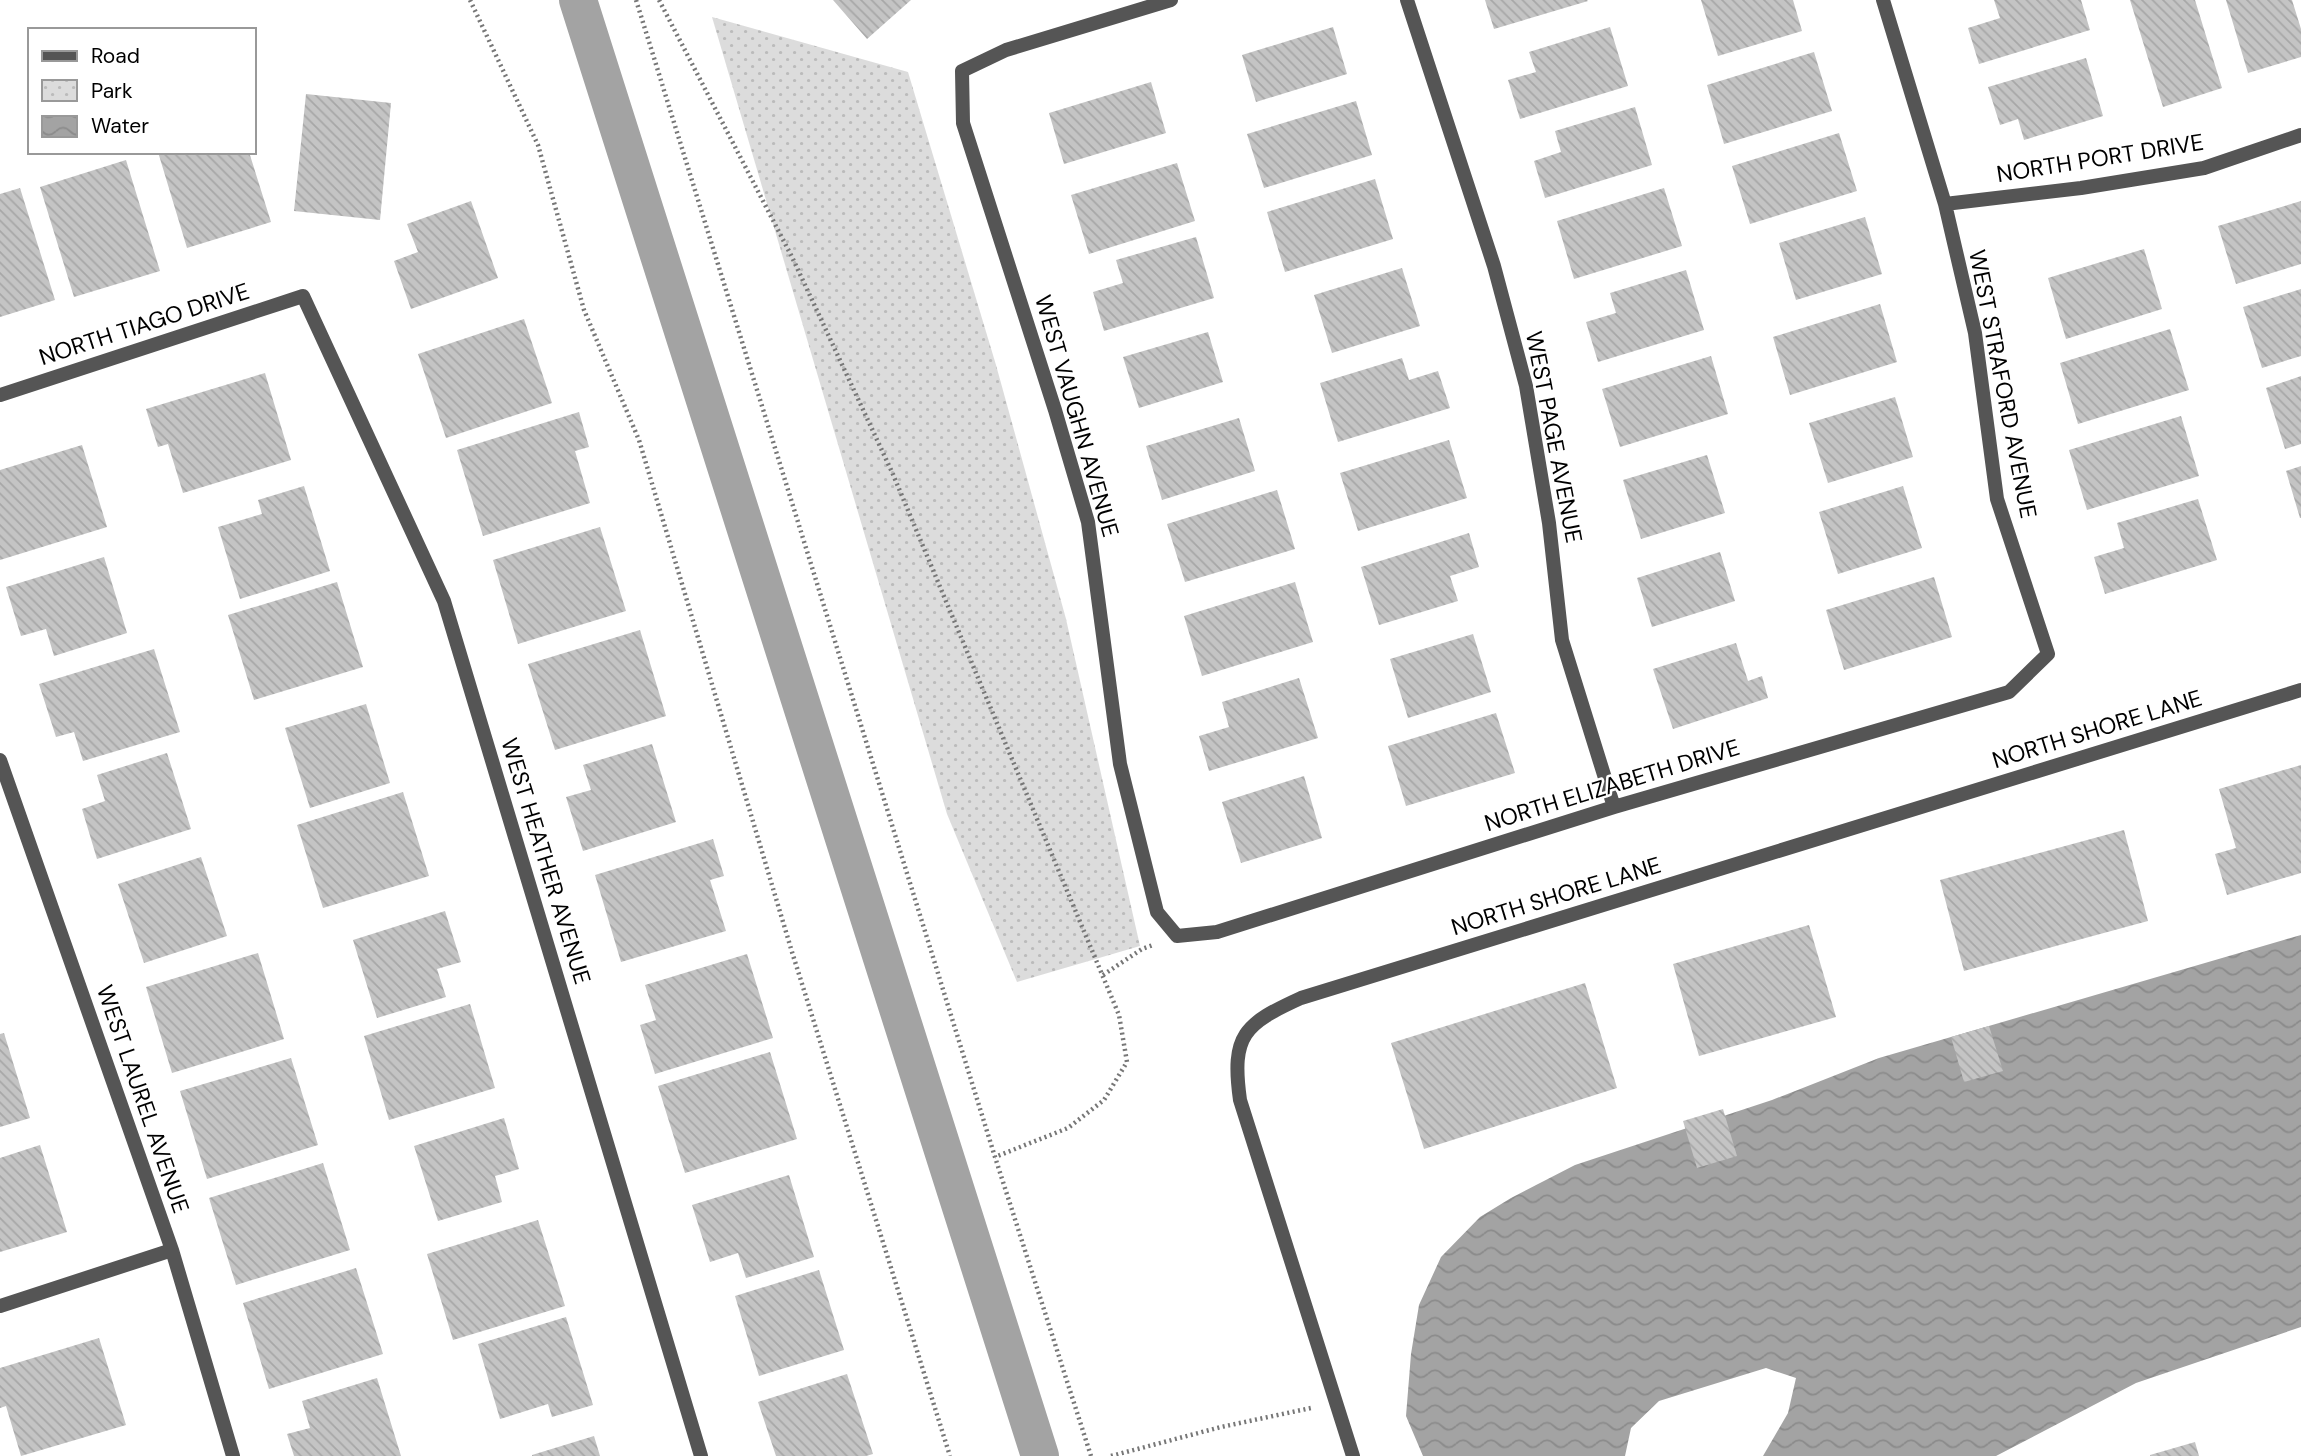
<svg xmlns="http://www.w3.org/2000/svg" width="2301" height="1456" font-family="'DM Sans',sans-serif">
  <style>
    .park { fill: url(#park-dots) }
    .water { fill: url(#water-waves) }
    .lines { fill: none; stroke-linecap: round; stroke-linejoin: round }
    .canal { stroke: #a3a3a3; stroke-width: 38 }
    .building { fill: url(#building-back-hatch) }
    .path { stroke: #777; stroke-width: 4.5; stroke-dasharray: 2 3.5; stroke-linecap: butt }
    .street { stroke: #555; stroke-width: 14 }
    .labels { text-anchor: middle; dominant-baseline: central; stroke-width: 5; stroke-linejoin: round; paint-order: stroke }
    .street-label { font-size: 23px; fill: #000; stroke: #fff }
  </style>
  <defs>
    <pattern id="park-dots" width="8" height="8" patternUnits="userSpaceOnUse" patternTransform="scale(1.75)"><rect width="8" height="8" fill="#dcdcdc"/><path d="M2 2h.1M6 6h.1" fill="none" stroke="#bbb" stroke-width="1.8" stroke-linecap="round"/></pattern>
    <pattern id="water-waves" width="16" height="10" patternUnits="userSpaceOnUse" patternTransform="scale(1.75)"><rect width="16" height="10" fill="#a3a3a3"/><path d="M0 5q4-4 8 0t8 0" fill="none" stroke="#8b8b8b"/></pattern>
    <pattern id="building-back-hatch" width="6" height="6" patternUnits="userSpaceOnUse" patternTransform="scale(1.75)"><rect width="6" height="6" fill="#c4c4c4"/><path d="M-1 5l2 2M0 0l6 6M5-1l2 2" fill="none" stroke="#a7a7a7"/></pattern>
  </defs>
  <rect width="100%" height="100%" fill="#fff"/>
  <path class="park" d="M712 17 908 72 996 365 1066 619 1140 946 1017 982 947 814Z"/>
  <path class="water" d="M2301 935V1327L2136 1383 1996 1456H1763L1788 1413 1796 1378 1766 1368 1659 1401 1631 1428 1625 1456H1423L1406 1416 1411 1354 1419 1305 1441 1257 1480 1217 1511 1198 1575 1165 1772 1100 1879 1058Z"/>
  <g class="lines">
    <path class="canal" d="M578 0 1040 1456"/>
  </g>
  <path class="building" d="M833 0H911L867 39Z
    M1485 0H1587L1588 1 1494 29Z
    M1701 0H1793L1802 31 1718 56Z
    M1994 0H2081L2090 30 1979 64 1968 28 2000 18Z
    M2130 0H2195L2222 88 2163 107Z
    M2226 0H2292L2301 29V57L2248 73Z
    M1333 27 1347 74 1256 102 1242 55Z
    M1610 27 1628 86 1520 119 1508 80 1536 72 1529 52Z
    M1814 52 1832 111 1724 144 1707 85Z
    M2086 58 2103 116 2024 140 2018 119 2000 125 1988 87Z
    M1151 82 1166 133 1064 164 1049 113Z
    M306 94 391 103 380 220 294 211Z
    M1356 101 1372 155 1264 188 1247 134Z
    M1635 107 1652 165 1545 198 1534 161 1561 152 1555 131Z
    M1839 133 1857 191 1750 224 1732 166Z
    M158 152H249L271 222 187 248Z
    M126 160 160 271 74 297 40 187Z
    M1177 163 1195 221 1089 254 1071 195Z
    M1375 179 1393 239 1285 272 1267 212Z
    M20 188 55 300 0 317V194Z
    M1664 188 1682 246 1574 279 1557 221Z
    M471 201 498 278 411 309 394 261 418 252 407 224Z
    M2301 201V264L2236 284 2218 226Z
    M1865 217 1882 274 1796 300 1779 243Z
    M1196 237 1214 298 1104 331 1093 292 1123 283 1116 260Z
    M2144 249 2162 309 2066 339 2048 278Z
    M1402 268 1420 326 1332 353 1314 295Z
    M1686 270 1704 330 1598 362 1586 322 1616 313 1610 293Z
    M2301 289V356L2262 368 2243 307Z
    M1880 304 1897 362 1790 395 1773 337Z
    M524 319 552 403 446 438 418 354Z
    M2170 329 2189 390 2078 424 2060 363Z
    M1208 332 1223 382 1139 408 1123 357Z
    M1711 356 1728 414 1620 447 1602 389Z
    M1402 358 1409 380 1438 371 1450 408 1338 442 1320 383Z
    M265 373 291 460 183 493 168 444 158 447 146 409Z
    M2301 376V444L2285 449 2266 388Z
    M1895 397 1913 457 1828 483 1809 423Z
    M579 412 589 447 575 451 590 503 483 536 457 450Z
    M2181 416 2199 476 2087 510 2069 450Z
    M1239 418 1255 471 1162 500 1146 446Z
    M1449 440 1467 498 1358 531 1340 473Z
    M82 445 107 527 0 560V470Z
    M1707 455 1725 513 1641 539 1623 480Z
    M2301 466V518H2300L2286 471Z
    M304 486 330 571 240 599 218 527 262 514 258 500Z
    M1903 486 1922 548 1838 574 1819 512Z
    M1277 490 1295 549 1185 582 1167 524Z
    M2198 499 2217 560 2105 594 2094 557 2124 548 2117 523Z
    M600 527 626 611 518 644 493 560Z
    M1469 533 1479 567 1450 576 1458 601 1379 625 1361 567Z
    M1720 552 1735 601 1652 627 1637 578Z
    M104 557 127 633 54 656 46 629 21 636 6 587Z
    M1934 577 1952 637 1844 670 1826 610Z
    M337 582 363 667 254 700 228 615Z
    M1295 582 1313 642 1202 676 1184 616Z
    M640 630 666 716 555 750 528 664Z
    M1473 634 1491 692 1408 718 1390 659Z
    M1736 643 1748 681 1762 676 1768 698 1673 729 1653 669Z
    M154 649 180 732 83 761 74 732 56 737 39 684Z
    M1299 678 1318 738 1209 771 1199 736 1229 727 1222 702Z
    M366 704 390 783 310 808 285 728Z
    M1496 713 1515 773 1406 806 1388 746Z
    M652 744 676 822 583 851 566 797 591 790 583 765Z
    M167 753 191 829 97 859 82 809 105 801 97 775Z
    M2301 765V873L2227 895 2215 854 2236 848 2219 789Z
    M1304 776 1322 838 1241 863 1222 802Z
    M403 792 429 876 323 908 297 825Z
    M2124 830 2148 921 1964 971 1940 880Z
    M713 839 724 876 710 880 726 931 621 962 595 875Z
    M201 857 227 936 144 963 118 884Z
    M445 911 461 962 437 969 446 997 377 1018 353 940Z
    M1809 925 1836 1017 1699 1056 1673 964Z
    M258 953 284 1039 172 1073 146 987Z
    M747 954 773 1038 655 1074 640 1025 656 1020 645 985Z
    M1585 983 1617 1088 1424 1149 1391 1043Z
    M470 1004 495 1088 389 1120 364 1036Z
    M1989 1026 2003 1071 1964 1082 1951 1037Z
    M4 1033 30 1118 0 1127V1034Z
    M770 1052 797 1139 685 1173 658 1086Z
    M291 1058 318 1145 207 1179 180 1091Z
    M1723 1109 1737 1156 1697 1168 1683 1121Z
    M504 1118 519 1169 495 1176 502 1202 438 1221 414 1146Z
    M40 1145 67 1232 0 1252V1158Z
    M323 1163 350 1250 236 1285 209 1198Z
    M789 1175 814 1257 746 1278 738 1253 710 1262 692 1205Z
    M538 1220 565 1306 453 1340 427 1254Z
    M356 1268 383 1354 269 1389 243 1303Z
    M819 1270 844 1350 759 1376 735 1296Z
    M566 1317 593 1405 552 1417 548 1404 500 1419 478 1344Z
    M99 1338 126 1425 21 1456 6 1406 0 1408V1368Z
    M847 1374 873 1454 866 1456H776L758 1402Z
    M377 1378 401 1456H294L287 1434 310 1428 302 1401Z
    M594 1436 600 1456H532V1455Z
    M2195 1442 2199 1456H2150V1455Z"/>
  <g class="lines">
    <path class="path" d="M470 0 538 145 584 310 639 440 792 952 950 1456
      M636 0 995 1157 1091 1456
      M659 0 792 257 892 472 1119 1015 1127 1062 1104 1100 1068 1128 995 1157
      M1103 975 1142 949 1153 945
      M1111 1456 1221 1427 1311 1408"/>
    <path class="street" d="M1171 0 1006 50 962 71 963 123 1055 410 1088 522 1120 764 1157 912 1177 936 1217 932 1614 807 2009 692 2048 654 1997 499 1975 333 1945 204 1883 0
      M1407 0 1494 266 1526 386 1549 523 1562 640 1614 807
      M1945 204 2081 188 2204 168 2301 135
      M0 395 303 296 444 601 701 1456
      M0 760 172 1250 233 1456
      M0 1306 172 1250
      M1353 1456 1240 1100C1231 1035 1244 1024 1301 998L2301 690"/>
  </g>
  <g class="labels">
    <g class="street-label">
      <text transform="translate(2100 158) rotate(-9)">NORTH PORT DRIVE</text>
      <text transform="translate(144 324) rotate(-18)">NORTH TIAGO DRIVE</text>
      <text transform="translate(2003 384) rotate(79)">WEST STRAFORD AVENUE</text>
      <text transform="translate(1077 416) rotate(74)">WEST VAUGHN AVENUE</text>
      <text transform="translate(1554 437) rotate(79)">WEST PAGE AVENUE</text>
      <text transform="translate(2097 729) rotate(-17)">NORTH SHORE LANE</text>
      <text transform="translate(1612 785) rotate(-17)">NORTH ELIZABETH DRIVE</text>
      <text transform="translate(546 861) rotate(73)">WEST HEATHER AVENUE</text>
      <text transform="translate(1556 896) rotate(-17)">NORTH SHORE LANE</text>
      <text transform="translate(143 1099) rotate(71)">WEST LAUREL AVENUE</text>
    </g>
  </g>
  <rect x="28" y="28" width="228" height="126" fill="#ffffff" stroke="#999999" stroke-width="2"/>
  <rect x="42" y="51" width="35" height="10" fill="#555555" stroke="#999999" stroke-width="2"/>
  <text x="91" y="63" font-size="21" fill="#000000">Road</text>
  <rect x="42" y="80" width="35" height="21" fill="url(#park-dots)" stroke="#999999" stroke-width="2"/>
  <text x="91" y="98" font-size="21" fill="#000000">Park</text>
  <rect x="42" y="116" width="35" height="21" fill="url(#water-waves)" stroke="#999999" stroke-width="2"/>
  <text x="91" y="133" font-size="21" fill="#000000">Water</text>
</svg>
